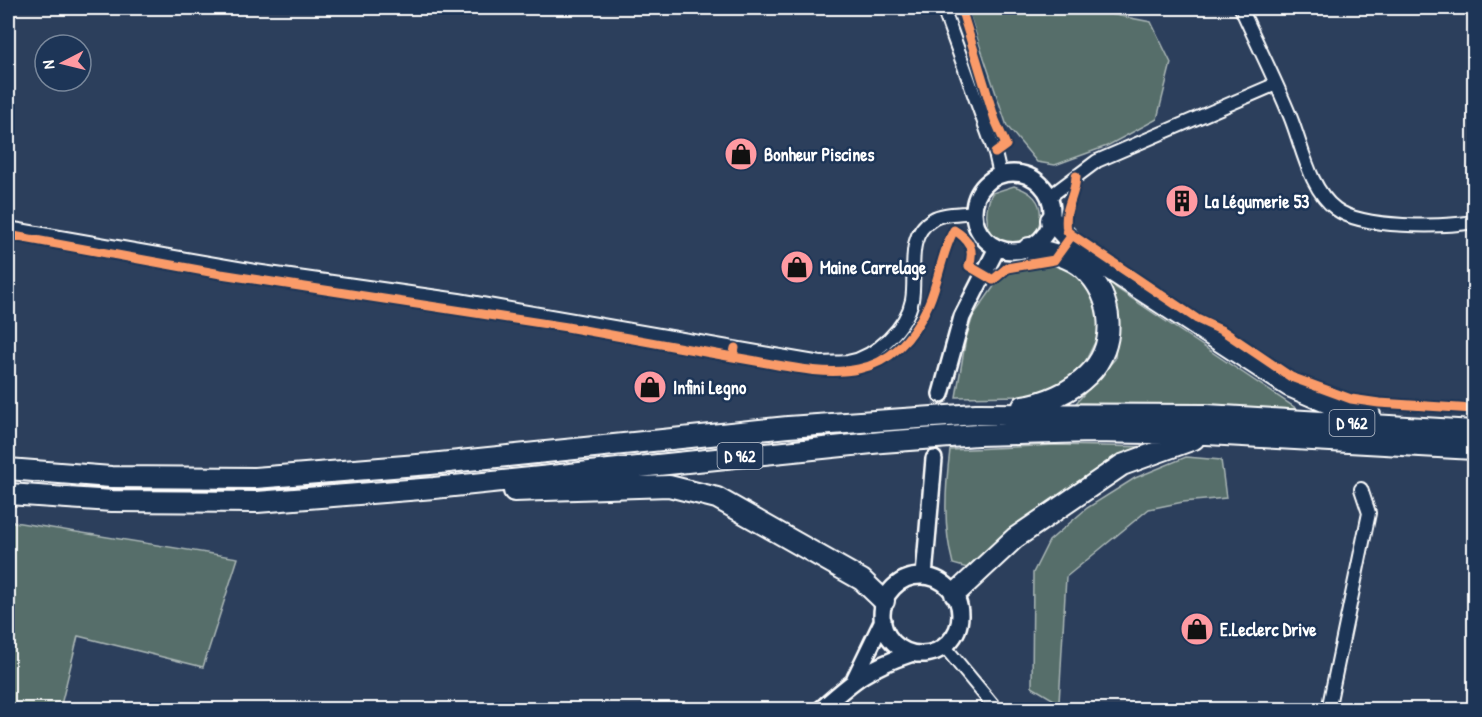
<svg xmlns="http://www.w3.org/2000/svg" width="1482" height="717" font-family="'Patrick Hand',sans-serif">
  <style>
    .green { fill: #566e6b; stroke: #aab6b5; stroke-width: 1.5 }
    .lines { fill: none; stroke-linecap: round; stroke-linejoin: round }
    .tertiary-tunnel { stroke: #4c5c74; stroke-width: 15; stroke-dasharray: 15 8; stroke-linecap: butt }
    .minor-casing { stroke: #fff; stroke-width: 16 }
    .tertiary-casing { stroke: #fff; stroke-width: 20 }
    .primary-casing { stroke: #fff; stroke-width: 24 }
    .minor { stroke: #1d3557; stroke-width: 12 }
    .tertiary { stroke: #1d3557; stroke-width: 15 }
    .primary { stroke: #1d3557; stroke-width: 20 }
    .cycleway-casing { stroke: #1d3557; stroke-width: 13 }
    .cycleway { stroke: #fa9b69; stroke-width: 9 }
    .labels { text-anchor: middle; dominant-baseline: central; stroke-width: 5; stroke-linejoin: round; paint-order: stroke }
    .shield { fill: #1d3557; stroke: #bbc2cd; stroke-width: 1.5 }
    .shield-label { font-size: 16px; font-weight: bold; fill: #fff }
    .poi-label { font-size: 18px; font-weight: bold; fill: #fff; stroke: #1d3557; text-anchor: start }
  </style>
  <rect width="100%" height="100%" fill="#2c3f5c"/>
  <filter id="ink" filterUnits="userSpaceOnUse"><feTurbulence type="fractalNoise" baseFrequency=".0167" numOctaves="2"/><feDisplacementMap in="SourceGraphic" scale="12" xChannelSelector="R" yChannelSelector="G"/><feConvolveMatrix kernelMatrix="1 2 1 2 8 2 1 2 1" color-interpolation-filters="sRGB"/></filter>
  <g filter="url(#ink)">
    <path class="green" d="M967 8H1100L1105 13 1151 22 1171 63 1157 119 1107 146 1055 165 1037 162 1007 126Z
      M1014 186C1026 190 1038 196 1040 210 1046 259 966 254 992 193Z
      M1039 262 1064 266 1086 285 1099 304 1098 336 1084 364 1062 387 1024 396 956 397 966 338 973 316 1007 268Z
      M1101 272 1116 288 1297 409 1076 403 1115 359 1117 331Z
      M1055 445 1152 447 971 569 953 564C943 526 945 490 950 450Z
      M1186 457 1221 460 1226 498 1183 502 1149 509 1066 577 1059 703 1032 687 1033 573 1049 541 1087 508 1135 478Z
      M8 521 238 558 203 667 78 636 60 709H8Z"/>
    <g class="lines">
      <path class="tertiary-tunnel" d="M934 459 941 394"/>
      <g class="minor-casing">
        <path id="minor" d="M943 8 995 153 1000 175
          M1241 8C1257 44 1275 79 1290 116 1302 145 1309 189 1336 209 1362 229 1443 227 1474 222
          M1049 197 1097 161 1276 84
          M8 228 255 271 459 300 821 363C829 362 840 363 848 362 876 357 907 327 912 300 917 273 904 236 933 219 942 213 963 214 974 212
          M945 647 997 710
          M1328 710 1369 513 1361 489"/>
      </g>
      <g class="tertiary-casing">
        <path id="tertiary" d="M974 212a39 39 0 1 1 78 0a39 39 0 1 1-78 0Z
          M941 394 962 317 997 248
          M882 615a39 39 0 1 1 78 0a39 39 0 1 1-78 0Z
          M924 576 934 459
          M855 678 883 620
          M820 710C854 680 867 668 910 654"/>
      </g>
      <g class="primary-casing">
        <path id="primary" d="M1051 220 1077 248 1289 386 1340 408 1370 415
          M1023 406C1045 403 1071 392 1088 375 1118 346 1114 297 1084 269 1070 256 1048 252 1029 248
          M8 469 111 477 255 478 430 464 788 427 976 414 1206 415 1474 431
          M514 491 669 486 717 498 862 580 884 601
          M8 494 112 501 257 502 434 488 882 442 977 435 1092 432 1207 434 1474 449
          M955 594 1015 538 1122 465 1194 439"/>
      </g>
      <use href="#minor" class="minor"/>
      <use href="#tertiary" class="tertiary"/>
      <use href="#primary" class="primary"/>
      <g class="cycleway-casing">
        <path id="cycleway" d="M961 8 995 120 1006 145 995 153
          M8 235 221 274 567 327 733 357
          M1072 235 1197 319 1223 331 1291 377 1351 399 1379 403 1474 409
          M735 348 733 357C815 370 887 399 929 303 939 280 942 251 954 230 969 239 975 249 969 266L993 280 1007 268 1054 260 1072 235 1067 231C1063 207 1075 199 1076 176"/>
      </g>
      <use href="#cycleway" class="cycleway"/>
    </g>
  </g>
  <defs>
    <g id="shop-disc" transform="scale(1.725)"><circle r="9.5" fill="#ff9aa2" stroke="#1d3557"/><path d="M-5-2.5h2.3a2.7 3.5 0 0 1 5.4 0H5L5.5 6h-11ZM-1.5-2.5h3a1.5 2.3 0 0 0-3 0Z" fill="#111"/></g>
    <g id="building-disc" transform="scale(1.725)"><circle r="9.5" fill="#ff9aa2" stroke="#1d3557"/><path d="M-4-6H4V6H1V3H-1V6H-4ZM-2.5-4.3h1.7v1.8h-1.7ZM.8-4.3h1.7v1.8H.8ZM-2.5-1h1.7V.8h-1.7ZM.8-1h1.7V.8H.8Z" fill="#111"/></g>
  </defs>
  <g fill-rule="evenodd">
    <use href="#shop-disc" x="741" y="154"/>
    <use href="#building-disc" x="1182" y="201"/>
    <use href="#shop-disc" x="797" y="267"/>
    <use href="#shop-disc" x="650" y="387"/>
    <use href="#shop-disc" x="1197" y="629"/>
  </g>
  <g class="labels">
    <g class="shield">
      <rect x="1329.5" y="410" width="45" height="26" rx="4.5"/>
      <rect x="717.5" y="443" width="45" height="26" rx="4.5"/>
    </g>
    <g class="shield-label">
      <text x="1352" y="423">D 962</text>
      <text x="740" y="456">D 962</text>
    </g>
    <g class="poi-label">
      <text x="764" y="154">Bonheur Piscines</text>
      <text x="1205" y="201">La Légumerie 53</text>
      <text x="820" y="267">Maine Carrelage</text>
      <text x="673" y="387">Infini Legno</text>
      <text x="1220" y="629">E.Leclerc Drive</text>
    </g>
  </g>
  <rect width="1482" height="717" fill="none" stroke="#1d3557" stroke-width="30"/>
  <rect x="15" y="15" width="1452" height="687" fill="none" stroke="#fff" stroke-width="2" filter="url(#ink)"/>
  <g transform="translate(63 63) rotate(263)"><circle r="28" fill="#1d3557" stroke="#77869a" stroke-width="1.5"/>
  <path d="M0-4.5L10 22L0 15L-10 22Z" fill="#ff9aa2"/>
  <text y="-9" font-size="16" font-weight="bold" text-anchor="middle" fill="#ffffff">N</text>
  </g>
</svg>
